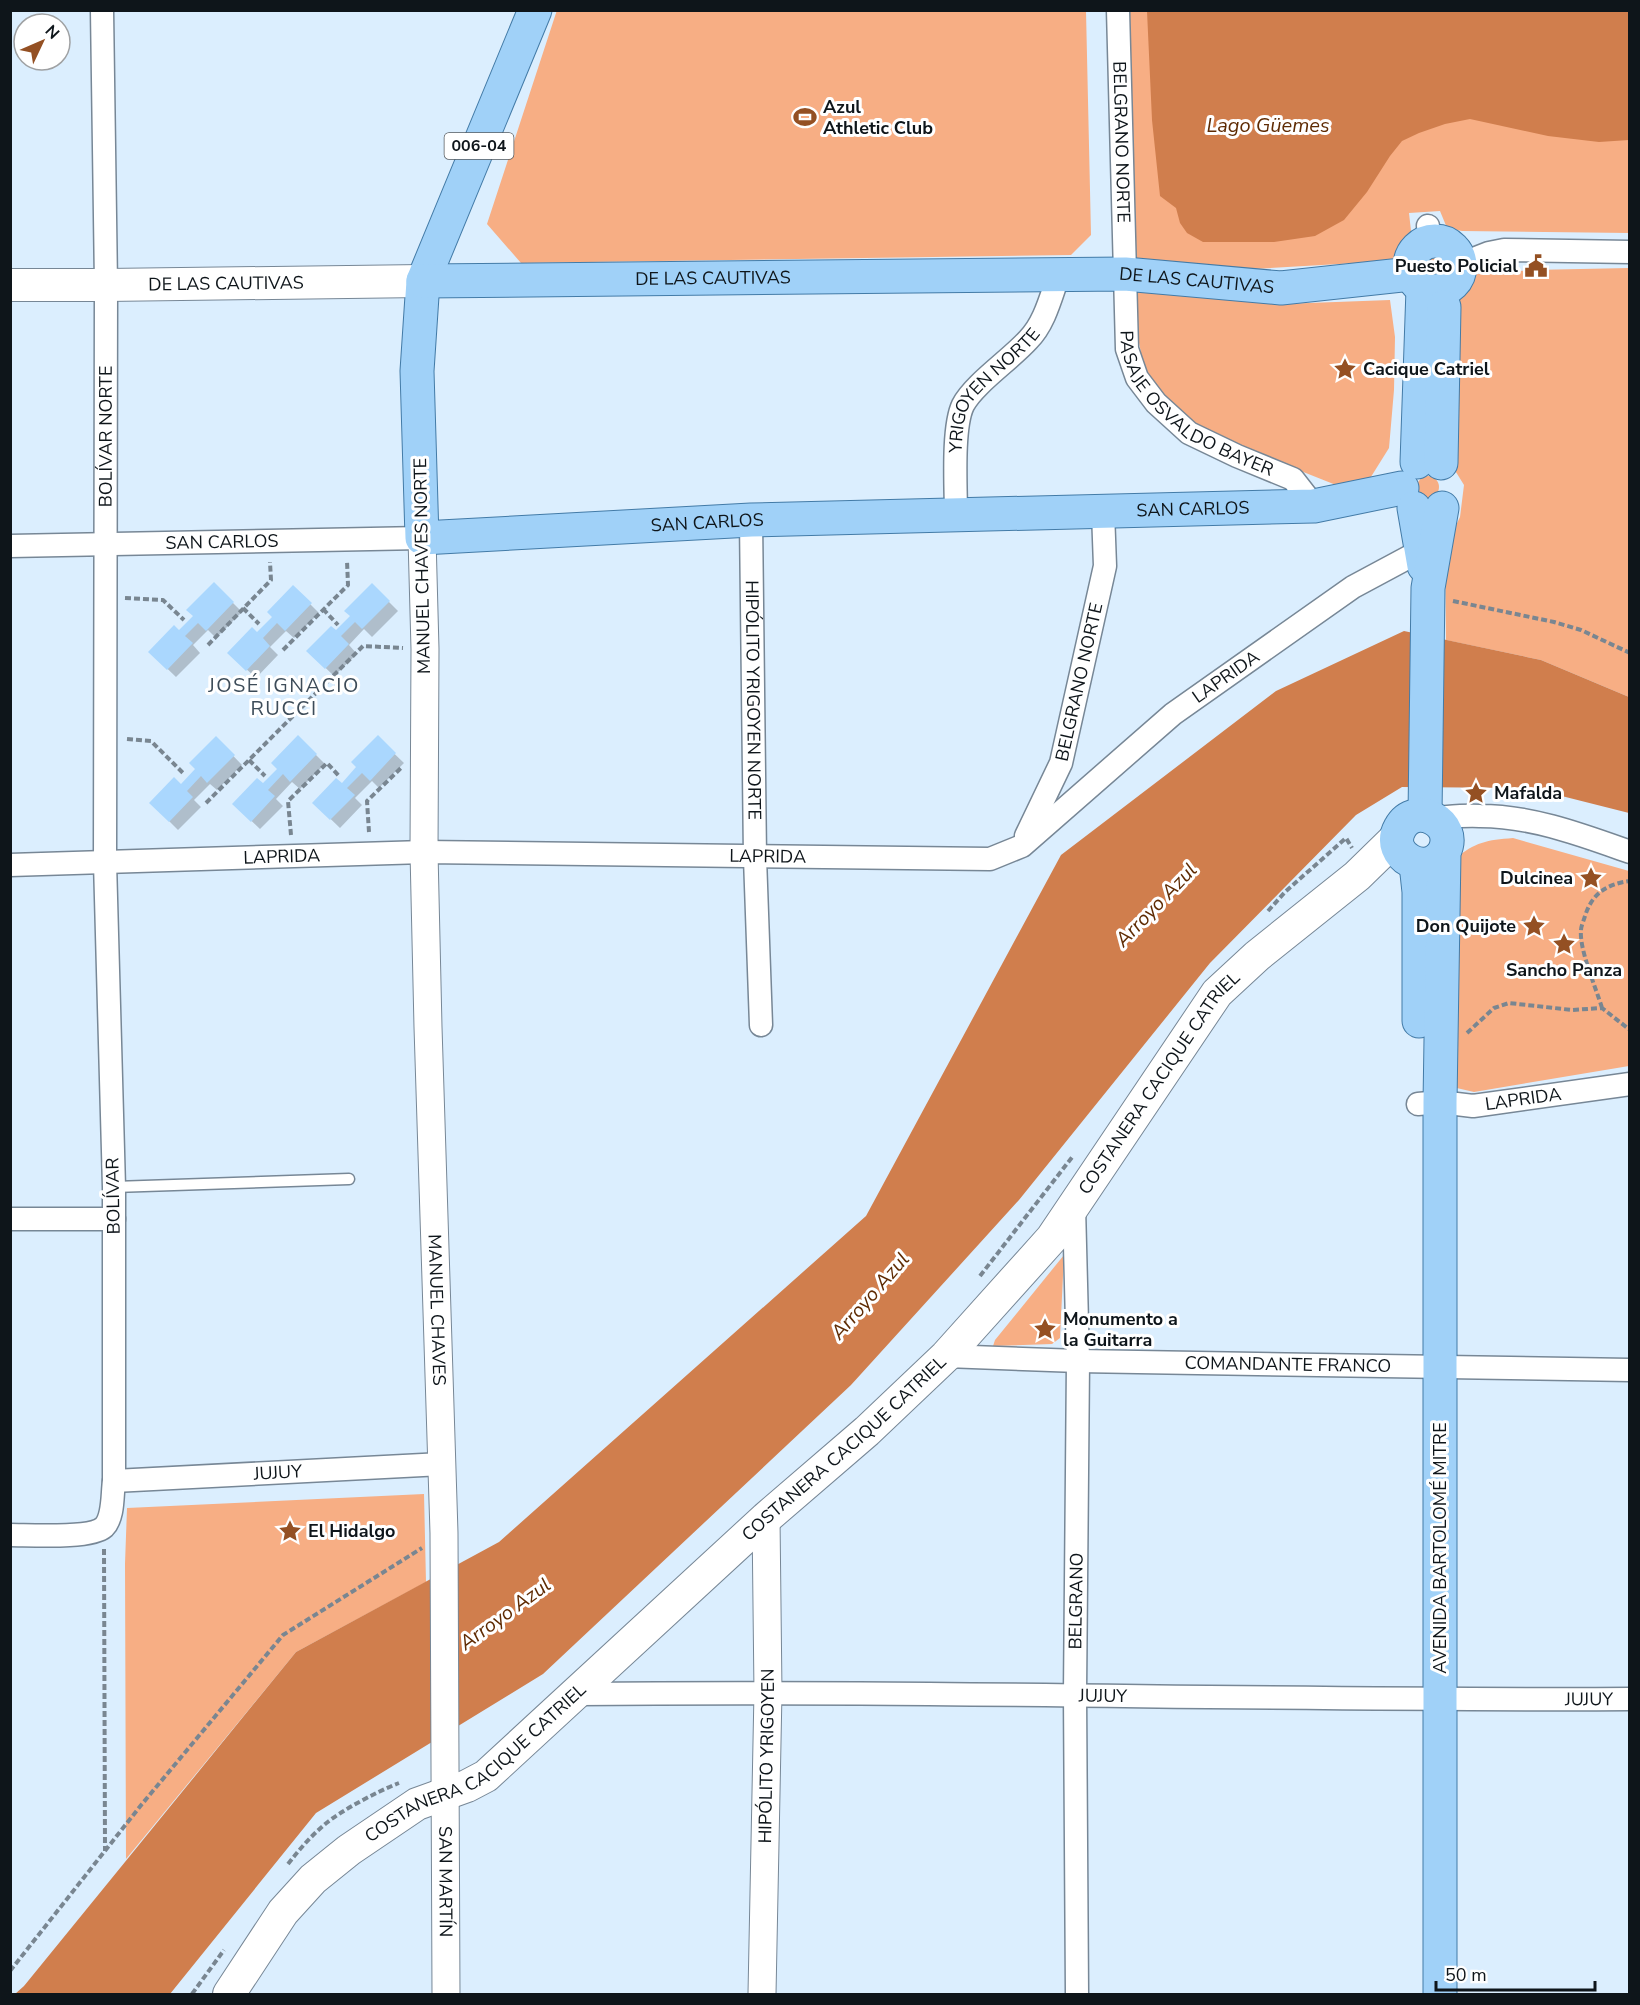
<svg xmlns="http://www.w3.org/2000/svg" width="1640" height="2005" font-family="'Nunito Sans',sans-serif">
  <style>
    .green { fill: #f7ae84 }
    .water { fill: #d07e4d }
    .shadow { fill: #0003 }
    .building { fill: #aad7fe }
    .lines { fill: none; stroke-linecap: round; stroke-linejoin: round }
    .service-casing { stroke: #778796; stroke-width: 13 }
    .minor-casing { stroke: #778796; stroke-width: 25 }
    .tertiary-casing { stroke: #778796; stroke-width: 29 }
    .secondary-casing { stroke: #778796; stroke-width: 34 }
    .primary-casing { stroke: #437ba7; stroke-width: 35 }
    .path { stroke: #798691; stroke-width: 4; stroke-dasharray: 6 3; stroke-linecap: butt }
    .service { stroke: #fff; stroke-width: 10 }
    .minor { stroke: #fff; stroke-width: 22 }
    .tertiary { stroke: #fff; stroke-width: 27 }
    .secondary { stroke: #fff; stroke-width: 32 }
    .primary { stroke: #a0d1f8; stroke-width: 33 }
    .labels { text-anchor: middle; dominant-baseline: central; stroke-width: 6; stroke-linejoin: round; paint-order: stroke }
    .shield { fill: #fff; stroke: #565b5f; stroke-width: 1.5 }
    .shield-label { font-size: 16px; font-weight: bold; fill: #0e151a }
    .poi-label { font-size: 18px; font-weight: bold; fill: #0e151a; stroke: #fff; text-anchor: start }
    .street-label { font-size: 18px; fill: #0e151a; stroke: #fff }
    .water-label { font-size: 20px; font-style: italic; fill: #5f2b03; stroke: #fff }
    .neighbourhood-label { font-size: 20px; letter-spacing: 1.5px; fill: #3d4c59; stroke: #fff }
  </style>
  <rect width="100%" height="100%" fill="#dbeefe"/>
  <path class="green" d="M557 10 1086 11 1091 235 1071 255 521 263 487 224Z
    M1127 11H1629V233L1462 231 1447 228 1440 211 1409 213 1411 231 1391 261 1254 269 1131 261Z
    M1421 266a12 12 0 1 1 24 0a12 12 0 1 1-24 0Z
    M1629 268V697L1541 660 1446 640 1445 548 1460 517 1464 485 1446 456 1454 303 1477 274 1532 270Z
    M1133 291 1282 304 1390 300 1395 337 1394 390 1389 448 1369 480 1336 485 1215 437 1167 407 1146 380 1135 321Z
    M1417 487a11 11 0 1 1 22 0a11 11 0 1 1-22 0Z
    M1513 838 1629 871V1066L1474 1092 1448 1086 1455 859C1475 842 1487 840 1513 838Z
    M1064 1255 1060 1338 1052 1344 993 1346 995 1340Z
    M424 1494 426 1582 296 1652 126 1859 125 1564 127 1508Z"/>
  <path class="water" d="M1147 11H1629V140L1599 142 1548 136 1470 119 1445 124 1419 133 1402 141 1390 156 1367 192 1344 220 1315 236 1274 242H1203L1187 233 1180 223 1176 208 1160 196 1152 120Z
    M1404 631 1541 660 1629 697V813L1530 788 1402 787 1356 815 1210 963 1019 1200 851 1385 543 1674 316 1813 170 1994H15L24 1986 296 1652 499 1542 866 1216 1061 855 1276 691Z"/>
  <path class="shadow" d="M214 584 242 612 216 638 208 630 193 645 200 653 176 677 150 652 179 632 195 617Z
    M372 585 398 611 372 637 364 629 349 645 357 654 334 676 308 651 336 633 352 617Z
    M293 587 319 613 294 638 286 631 270 647 278 655 256 678 229 653 257 634 274 617Z
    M298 737 325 764 300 789 292 782 276 799 283 806 260 829 234 804 263 786 279 769Z
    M216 738 242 765 217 790 210 784 194 800 201 807 178 830 151 803 181 786 197 769Z
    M378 738 404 763 379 788 372 781 355 798 362 805 340 828 314 803 342 785 358 767Z"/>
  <path class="building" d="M214 582 234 602 206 631 198 623 185 636 193 643 167 670 148 652 174 625 179 630 193 616 186 610Z
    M372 583 390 601 362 629 355 622 341 636 349 644 325 669 306 651 331 626 336 630 350 616 344 611Z
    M293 585 312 603 285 631 277 623 263 638 270 646 246 671 227 653 252 627 257 632 272 617 267 612Z
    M298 735 317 754 290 782 283 774 268 790 275 796 251 822 232 804 257 778 263 783 277 769 271 763Z
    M378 735 396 753 370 781 362 773 347 788 355 795 330 820 312 803 336 778 342 783 356 767 351 762Z
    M216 736 235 755 207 783 201 776 187 791 193 797 169 822 149 803 174 777 181 784 195 769 189 763Z"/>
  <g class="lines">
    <g class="service-casing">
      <path id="service" d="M114 1187 349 1179"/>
    </g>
    <g class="minor-casing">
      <g id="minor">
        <path id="s1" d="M1118 10 1127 349 1137 378 1156 403 1189 433 1237 456 1293 479 1314 506"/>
        <path d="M1428 226 1430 242"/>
        <path d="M1461 264 1489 253 1504 250 1630 252"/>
        <path id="s2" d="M956 516C956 489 952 428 963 405 974 384 1011 359 1028 340 1045 323 1051 296 1059 274"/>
        <path id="s3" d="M751 520 755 858 761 1025"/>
        <path id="s4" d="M10 546 422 538"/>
        <path d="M1434 818C1449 817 1465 815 1480 816 1532 816 1582 835 1630 852"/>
        <path id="s5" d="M1026 836 1061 763 1105 566 1103 512"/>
        <path id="s6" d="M10 865 424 852 990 859 1022 846 1173 714 1353 587 1422 550"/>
        <path id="s7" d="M1418 1104 1440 1102 1473 1106 1630 1084"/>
        <path d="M1074 1207 1078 1361 1075 1694 1077 1994"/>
        <path d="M10 1219H114"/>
        <path id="s8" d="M946 1356 1078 1361 1630 1370"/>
        <path id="s9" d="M114 1481 442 1464"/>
        <path id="s10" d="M10 1535C30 1535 91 1539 104 1527 114 1517 112 1494 114 1481V1187L105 862 106 285 102 10"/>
        <path id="s11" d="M577 1694C928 1690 1279 1701 1630 1699"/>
      </g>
    </g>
    <g class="tertiary-casing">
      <g id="tertiary">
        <path id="s12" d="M422 538 425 649 424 852 428 1027 444 1533 446 1994"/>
        <path id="s13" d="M762 1994 768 1692 766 1518"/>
      </g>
    </g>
    <g class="secondary-casing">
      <g id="secondary">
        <path id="s14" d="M10 285H106L423 281"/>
        <path id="s15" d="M229 1994 283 1912 313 1879 349 1850 417 1804 467 1786 486 1776 766 1518 867 1431 946 1356 1052 1238 1217 993 1257 956 1357 876 1397 837"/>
      </g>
    </g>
    <g class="primary-casing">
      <g id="primary">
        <path id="s16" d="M535 10 423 281 417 371 422 538 751 520 1314 506 1402 488"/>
        <circle cx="1435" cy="266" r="25"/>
        <path id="s17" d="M423 281 1125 274 1281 288 1411 274"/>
        <path d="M1417 462 1423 289"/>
        <path d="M1441 463 1444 307"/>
        <path d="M1414 508 1424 566"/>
        <path d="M1425 815 1428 588 1442 508"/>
        <path d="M1416 864 1419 892V1021"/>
        <path d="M1440 1994V1102L1444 852C1459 823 1415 800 1400 828 1384 856 1428 879 1444 852"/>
      </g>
    </g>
    <path class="path" d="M125 598 163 600 184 620
      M1453 601 1554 622 1581 630 1630 653
      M243 608 259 624
      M323 609 338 625
      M208 645 271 580 270 562
      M283 650 348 585 347 561
      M127 739 151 741 184 774
      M249 760 265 776
      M206 803 363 646 403 648
      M369 832 367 801 402 767
      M291 835 288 801 327 763 340 777
      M1268 911 1285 892 1346 838 1352 848
      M1602 1008C1596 988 1579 949 1581 930 1581 926 1584 920 1585 916 1592 894 1606 884 1630 881
      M1467 1033 1494 1008 1509 1003 1572 1010 1602 1008 1630 1030
      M980 1276 1073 1156
      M104 1549 105 1851
      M288 1864C299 1850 310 1837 324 1825 340 1811 378 1791 399 1783
      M10 1971 142 1804 283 1635 422 1548
      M192 1994 224 1950"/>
    <use href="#service" class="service"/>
    <use href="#minor" class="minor"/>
    <use href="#tertiary" class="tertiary"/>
    <use href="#secondary" class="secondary"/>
    <use href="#primary" class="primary"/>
  </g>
  <defs>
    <g id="stadium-bare" transform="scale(1.8)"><path d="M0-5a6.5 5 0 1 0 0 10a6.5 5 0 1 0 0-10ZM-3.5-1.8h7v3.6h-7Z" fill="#945023" stroke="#fff" stroke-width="2.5" paint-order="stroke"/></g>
    <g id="civic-bare" transform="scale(1.8)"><path d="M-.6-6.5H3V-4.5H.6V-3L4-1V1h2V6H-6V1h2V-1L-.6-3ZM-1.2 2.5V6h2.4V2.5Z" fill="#945023" stroke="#fff" stroke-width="2.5" paint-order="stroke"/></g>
    <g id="sight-bare" transform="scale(1.8)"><path d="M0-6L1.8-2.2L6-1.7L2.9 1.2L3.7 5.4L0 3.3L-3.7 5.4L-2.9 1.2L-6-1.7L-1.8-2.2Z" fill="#945023" stroke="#fff" stroke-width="2.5" paint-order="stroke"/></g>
  </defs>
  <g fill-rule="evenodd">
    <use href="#stadium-bare" x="805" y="117"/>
    <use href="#civic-bare" x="1536" y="266"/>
    <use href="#sight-bare" x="1345" y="369"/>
    <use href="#sight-bare" x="1476" y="793"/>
    <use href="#sight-bare" x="1591" y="878"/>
    <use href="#sight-bare" x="1534" y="926"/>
    <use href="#sight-bare" x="1564" y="944"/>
    <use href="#sight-bare" x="1045" y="1329"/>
    <use href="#sight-bare" x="290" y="1531"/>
  </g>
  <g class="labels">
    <rect class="shield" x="444.5" y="133" width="69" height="26" rx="4.5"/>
    <g class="shield-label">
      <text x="479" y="146">006-04</text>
    </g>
    <g class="poi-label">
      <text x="823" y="107">Azul<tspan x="823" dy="21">Athletic Club</tspan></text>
      <text x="1518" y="266" text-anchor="end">Puesto Policial</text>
      <text x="1363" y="369">Cacique Catriel</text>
      <text x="1494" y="793">Mafalda</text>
      <text x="1573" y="878" text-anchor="end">Dulcinea</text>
      <text x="1516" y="926" text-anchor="end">Don Quijote</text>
      <text x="1564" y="970" text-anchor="middle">Sancho Panza</text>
      <text x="1063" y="1319">Monumento a<tspan x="1063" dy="21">la Guitarra</tspan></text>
      <text x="308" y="1531">El Hidalgo</text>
    </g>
    <g class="street-label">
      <text stroke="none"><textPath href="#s1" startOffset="132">BELGRANO NORTE</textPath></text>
      <text stroke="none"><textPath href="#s17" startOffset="290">DE LAS CAUTIVAS</textPath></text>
      <text stroke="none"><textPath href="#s17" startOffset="774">DE LAS CAUTIVAS</textPath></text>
      <text stroke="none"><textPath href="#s14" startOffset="216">DE LAS CAUTIVAS</textPath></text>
      <text stroke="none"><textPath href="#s2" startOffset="140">YRIGOYEN NORTE</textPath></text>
      <text stroke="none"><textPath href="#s1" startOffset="429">PASAJE OSVALDO BAYER</textPath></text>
      <text stroke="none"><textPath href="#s10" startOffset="1188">BOLÍVAR NORTE</textPath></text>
      <text stroke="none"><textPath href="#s16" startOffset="1322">SAN CARLOS</textPath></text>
      <text stroke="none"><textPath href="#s16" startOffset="836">SAN CARLOS</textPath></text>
      <text stroke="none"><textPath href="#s4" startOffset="212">SAN CARLOS</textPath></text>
      <text transform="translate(422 566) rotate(-91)">MANUEL CHAVES NORTE</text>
      <text stroke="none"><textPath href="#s6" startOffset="1280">LAPRIDA</textPath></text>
      <text stroke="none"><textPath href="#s5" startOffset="164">BELGRANO NORTE</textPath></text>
      <text stroke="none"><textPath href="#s3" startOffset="180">HIPÓLITO YRIGOYEN NORTE</textPath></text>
      <text stroke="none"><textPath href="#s6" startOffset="272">LAPRIDA</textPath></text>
      <text stroke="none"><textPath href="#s6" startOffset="758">LAPRIDA</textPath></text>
      <text stroke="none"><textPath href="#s15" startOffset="1316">COSTANERA CACIQUE CATRIEL</textPath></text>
      <text stroke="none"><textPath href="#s7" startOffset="106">LAPRIDA</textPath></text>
      <text transform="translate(113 1196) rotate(-91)">BOLÍVAR</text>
      <text stroke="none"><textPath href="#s12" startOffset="772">MANUEL CHAVES</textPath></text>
      <text stroke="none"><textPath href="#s8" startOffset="342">COMANDANTE FRANCO</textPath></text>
      <text stroke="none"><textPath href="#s15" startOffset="831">COSTANERA CACIQUE CATRIEL</textPath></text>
      <text stroke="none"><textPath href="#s9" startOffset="164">JUJUY</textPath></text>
      <text transform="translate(1440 1548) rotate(-90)">AVENIDA BARTOLOMÉ MITRE</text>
      <text transform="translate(1076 1601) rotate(-89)">BELGRANO</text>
      <text stroke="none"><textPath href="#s11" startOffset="526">JUJUY</textPath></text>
      <text stroke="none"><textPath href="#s11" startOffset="1012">JUJUY</textPath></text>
      <text stroke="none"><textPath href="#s13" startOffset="238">HIPÓLITO YRIGOYEN</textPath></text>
      <text stroke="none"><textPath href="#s15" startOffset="344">COSTANERA CACIQUE CATRIEL</textPath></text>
      <text stroke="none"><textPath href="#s12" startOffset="1344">SAN MARTÍN</textPath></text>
    </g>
    <g class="water-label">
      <text x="1268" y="125">Lago Güemes</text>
      <text transform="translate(1156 905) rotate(-46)">Arroyo Azul</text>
      <text transform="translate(870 1296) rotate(-49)">Arroyo Azul</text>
      <text transform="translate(505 1614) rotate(-36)">Arroyo Azul</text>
    </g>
    <g class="neighbourhood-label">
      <text x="284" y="685">JOSÉ IGNACIO<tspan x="284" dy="23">RUCCI</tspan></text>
    </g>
  </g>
  <rect width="1640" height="2005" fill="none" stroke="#0e151a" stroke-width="24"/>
  <g transform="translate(42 42) rotate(46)"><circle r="28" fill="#ffffff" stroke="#9fa1a3" stroke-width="1.5"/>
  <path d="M0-4.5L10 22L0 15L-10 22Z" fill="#945023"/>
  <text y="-9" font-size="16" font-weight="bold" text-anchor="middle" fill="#0e151a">N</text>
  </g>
  <path d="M1436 1981v9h159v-9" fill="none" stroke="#0e151a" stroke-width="3"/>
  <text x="1445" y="1981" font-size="18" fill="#0e151a" stroke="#ffffff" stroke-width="4.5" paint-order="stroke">50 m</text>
</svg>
